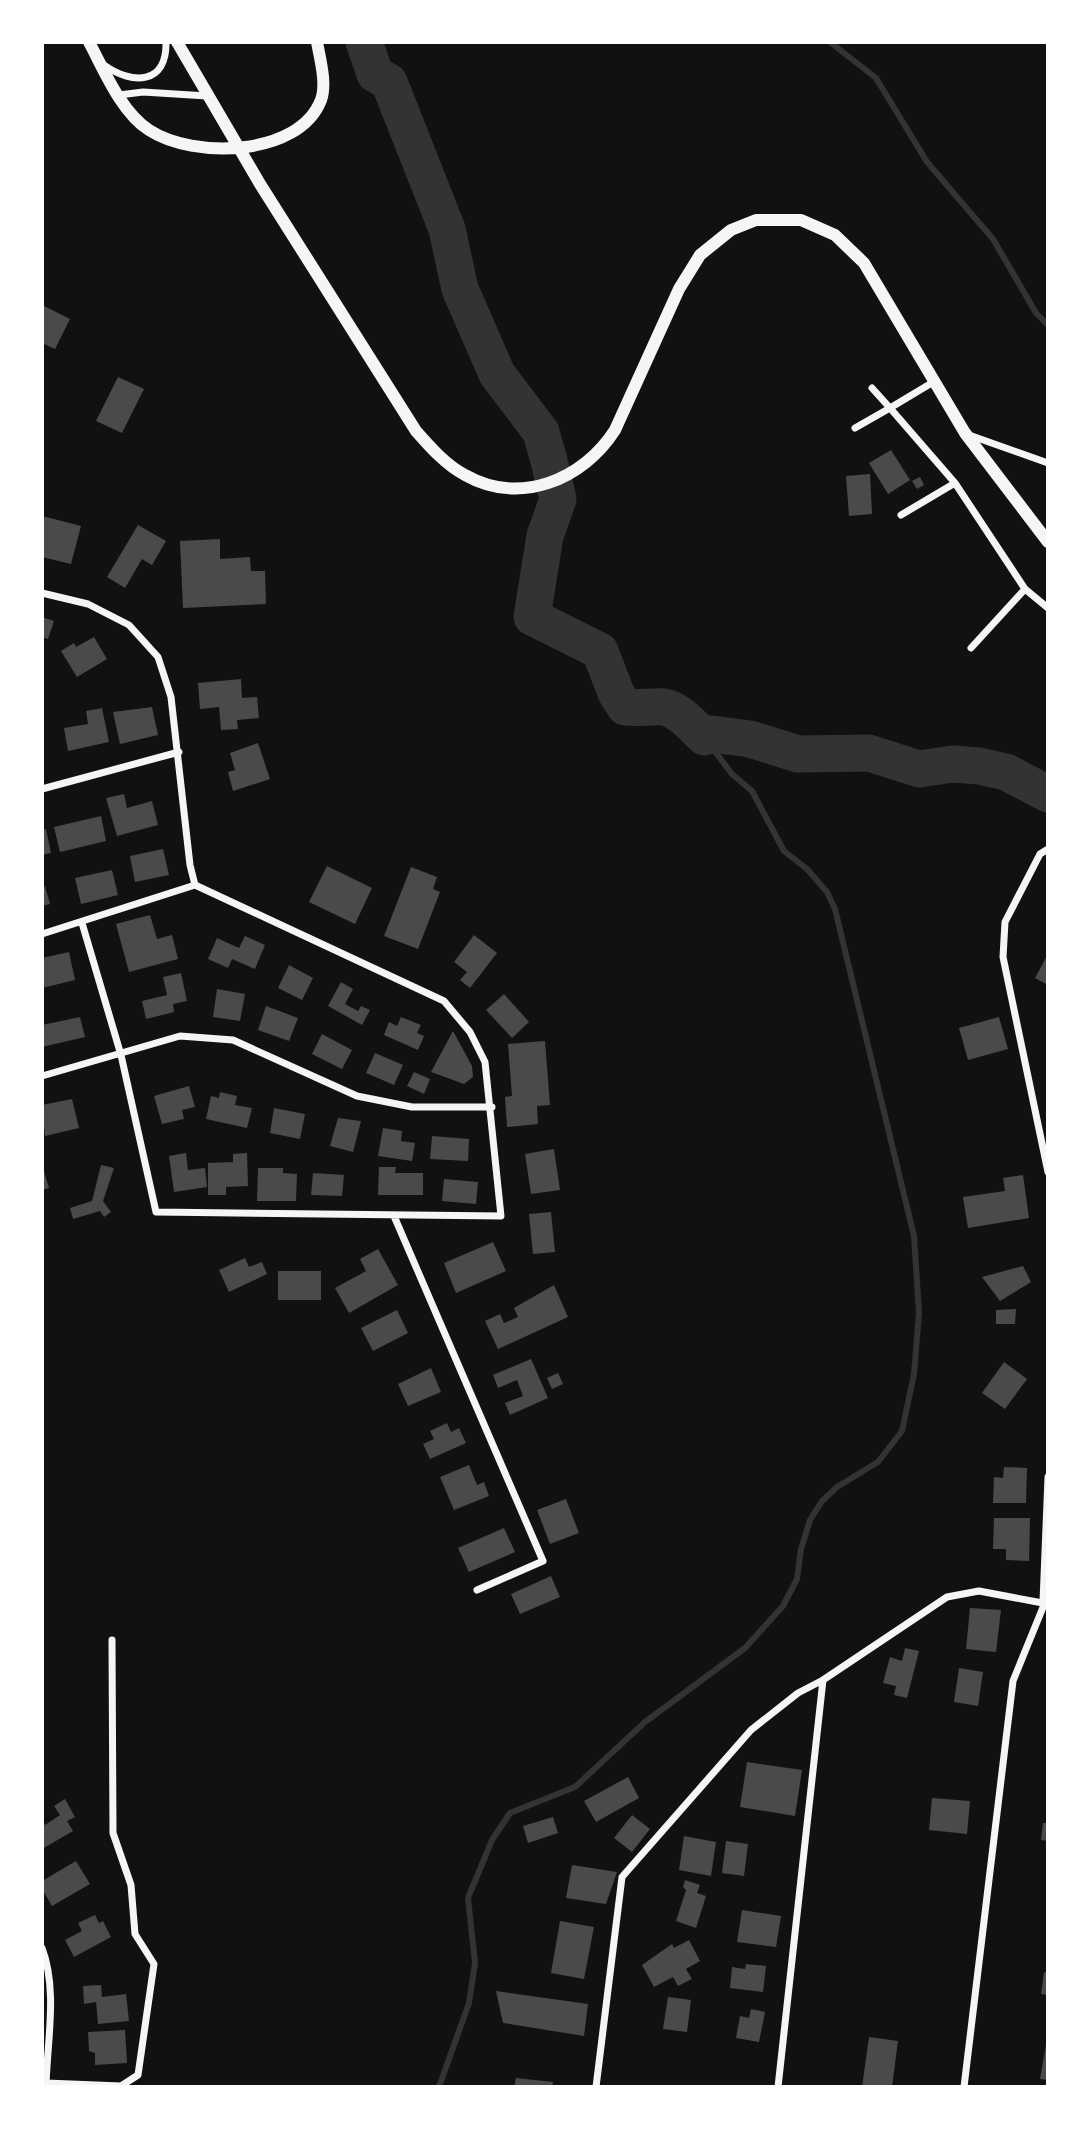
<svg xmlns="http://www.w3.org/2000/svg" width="1090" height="2129" font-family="Inter,sans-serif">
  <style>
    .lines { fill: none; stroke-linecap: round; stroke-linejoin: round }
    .stream { stroke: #333; stroke-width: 6 }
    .river { stroke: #333; stroke-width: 37 }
    .building { fill: #4a4a4a }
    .minor { stroke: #f5f5f5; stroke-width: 7 }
    .tertiary { stroke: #f5f5f5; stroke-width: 12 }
  </style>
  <rect width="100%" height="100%" fill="#111"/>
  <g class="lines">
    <path class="stream" d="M830 42 876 78 927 162 993 239 1036 313 1048 325
      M439 2087 469 2003 475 1963 468 1898 492 1840 510 1813 575 1787 645 1722 745 1648 783 1606 797 1579 801 1549 810 1520 822 1501 837 1487 878 1462 902 1431 914 1374 919 1313 914 1236 835 909 827 892 807 869 784 851 752 791 732 774 704 737"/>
    <path class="river" d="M364 42 375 74 389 82 447 229 460 289 497 374 541 432 549 461 558 499 545 536 532 617 600 651 616 693 625 707C638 709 651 706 664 707 680 710 693 726 704 737L712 734 750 739 798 754 869 753 919 769 953 764 979 766 1006 772 1048 794"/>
  </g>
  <path class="building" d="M42 305 70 319 55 349 42 343Z
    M118 377 144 389 122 433 96 421Z
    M891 450 910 480 888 494 869 463Z
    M870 474 872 514 849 516 846 476Z
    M920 477 924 485 917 489 912 481Z
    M42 516 81 526 71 564 42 557Z
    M138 525 166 541 152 565 142 559 125 588 107 577Z
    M220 539V559L250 557 251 571H265L266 604 183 608 180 541Z
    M42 617 54 621 48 639 42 637Z
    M94 637 107 659 77 677 61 651 74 643 76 647Z
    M241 679 242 698 257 697 259 718 237 720 238 729 221 730 219 707 200 709 198 683Z
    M152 707 158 735 120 744 113 712Z
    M102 708 109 742 68 751 64 728 88 724 86 711Z
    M258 743 270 779 233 791 228 772 235 770 230 753Z
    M124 794 127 808 152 801 158 825 117 836 106 798Z
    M101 816 106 841 60 852 54 827Z
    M46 829 51 853 42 855V830Z
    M163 849 169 875 135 882 130 856Z
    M327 866 372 888 355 924 309 902Z
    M411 867 437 877 433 889 440 892 418 949 384 936Z
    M112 870 118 895 81 904 75 878Z
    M45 886 50 904 42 906V887Z
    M150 915 157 939 172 935 178 959 129 972 116 924Z
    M474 935 497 953 470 988 460 980 467 972 454 962Z
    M245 936 265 945 255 969 232 959 228 968 208 959 217 938 239 948Z
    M69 952 75 980 42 988V958Z
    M1048 954V985L1035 978Z
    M289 965 313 978 302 1000 278 988Z
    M181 973 187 1001 173 1004 174 1012 146 1019 142 1001 167 995 163 977Z
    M341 982 353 989 345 1004 358 1011 361 1006 370 1010 362 1025 328 1006Z
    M217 989 245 994 240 1021 213 1017Z
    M504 994 529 1022 512 1038 486 1010Z
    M266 1006 298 1018 289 1041 258 1030Z
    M80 1017 85 1037 42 1047V1025Z
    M401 1017 421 1025 417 1033 424 1036 418 1050 384 1035 389 1022 397 1026Z
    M999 1017 1008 1049 968 1060 959 1028Z
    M453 1031 472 1066 473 1077 464 1084 431 1072Z
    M322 1034 352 1050 342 1069 312 1054Z
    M545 1041 550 1105 537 1106 538 1124 507 1127 505 1097 512 1096 508 1044Z
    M375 1053 403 1065 394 1085 366 1073Z
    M414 1072 430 1079 424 1094 407 1086Z
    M189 1086 195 1107 182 1110 184 1119 162 1124 154 1096Z
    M220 1092 237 1096 235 1105 252 1108 247 1128 206 1119 211 1096 219 1098Z
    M72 1099 79 1128 45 1136 42 1105Z
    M274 1108 305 1114 300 1139 270 1133Z
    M338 1118 361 1121 353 1152 330 1146Z
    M383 1128 402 1131 401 1141 415 1143 412 1161 378 1156Z
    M432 1136 469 1139 468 1161 430 1159Z
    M554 1149 560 1190 531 1194 525 1154Z
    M186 1153 188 1170 205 1168 207 1187 174 1192 169 1156Z
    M247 1153 248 1186 226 1187V1195H208V1163L233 1162V1154Z
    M42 1164 49 1188 42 1190Z
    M101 1165 114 1168 103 1201 111 1212 104 1217 100 1211 73 1219 70 1208 92 1201Z
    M379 1167H396L395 1173H423V1195H378Z
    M258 1168H283V1173L297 1174 296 1201H257Z
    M313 1173 344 1175 342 1196 311 1195Z
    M1023 1175 1029 1218 968 1228 963 1197 1005 1191 1003 1178Z
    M444 1179 478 1182 476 1204 442 1201Z
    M551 1212 555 1252 533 1254 529 1214Z
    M493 1242 506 1271 456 1293 444 1263Z
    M378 1249 398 1285 349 1313 335 1288 366 1271 360 1259Z
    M245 1258 249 1267 262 1262 267 1274 229 1292 219 1270Z
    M1023 1266 1031 1282 1000 1301 982 1277Z
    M278 1271H321V1300H278Z
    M554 1285 568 1317 498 1349 485 1321 500 1314 504 1323 518 1317 514 1308Z
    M1016 1309 1015 1324H996V1310Z
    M397 1310 408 1333 373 1351 361 1328Z
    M531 1359 548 1398 510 1415 505 1403 523 1396 517 1380 498 1388 493 1375Z
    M1004 1362 1027 1379 1005 1409 982 1393Z
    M431 1368 441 1392 408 1406 398 1384Z
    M558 1373 563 1384 552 1389 547 1378Z
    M447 1423 451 1432 459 1428 466 1443 430 1459 423 1444 434 1439 430 1431Z
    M469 1465 477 1485 484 1482 489 1496 454 1510 440 1477Z
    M1004 1467 1027 1468 1026 1503H993L994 1477 1003 1478Z
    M566 1499 579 1533 550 1544 537 1510Z
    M994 1518H1030L1029 1561 1006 1560V1549H993Z
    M504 1528 515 1552 469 1572 458 1548Z
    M551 1576 560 1597 520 1614 511 1594Z
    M970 1608 1001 1610 996 1652 966 1649Z
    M905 1648 919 1651 907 1698 894 1695 896 1686 883 1683 890 1657 902 1661Z
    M959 1668 983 1672 978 1706 954 1702Z
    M747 1762 802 1770 795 1816 740 1807Z
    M628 1777 639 1798 596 1822 584 1801Z
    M932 1798 970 1801 967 1834 929 1830Z
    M65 1799 75 1817 67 1821 73 1831 42 1849V1820L45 1825 60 1815 54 1806Z
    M632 1815 650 1829 632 1852 614 1838Z
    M553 1817 558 1833 528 1843 523 1826Z
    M1043 1823H1048V1841L1041 1840Z
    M684 1836 716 1842 711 1876 679 1870Z
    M726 1841 748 1844 744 1876 722 1873Z
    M76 1861 90 1884 52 1906 42 1889V1881Z
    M572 1865 617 1872 606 1904 566 1898Z
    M685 1880 700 1885 697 1893 706 1896 696 1928 676 1921 686 1890 683 1887Z
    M742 1910 781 1916 776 1947 737 1942Z
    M95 1915 99 1923 103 1921 111 1937 74 1957 65 1940 82 1931 78 1923Z
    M560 1921 594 1927 584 1979 551 1973Z
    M689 1940 700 1961 686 1969 692 1979 678 1986 673 1977 654 1987 642 1965 672 1944 674 1948Z
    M746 1964 766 1966 763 1992 730 1988 732 1967 745 1969Z
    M1044 1972 1048 1973V1995L1041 1994Z
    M101 1985 102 1997 126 1994 129 2021 98 2024 96 2002 84 2004 83 1986Z
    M496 1991 588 2004 584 2036 503 2023Z
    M668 1997 691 2000 687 2032 663 2029Z
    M751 2009 765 2012 759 2042 736 2038 740 2016 749 2018Z
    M125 2030 127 2063 95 2065V2053L89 2051 88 2032Z
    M869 2037 898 2041 892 2087H862Z
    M1047 2039H1048V2080L1040 2079Z
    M516 2078 553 2082 552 2087H514Z"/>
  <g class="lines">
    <path class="minor" d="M104 65C132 85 167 85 166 42
      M119 95 143 92 207 96
      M935 381 890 408 955 483 1025 589 1048 608
      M855 428 890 408 872 388
      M969 435 1048 463
      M901 515 955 483
      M42 593 88 604 129 625 158 657 171 697 190 865 195 885 42 934
      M971 648 1025 589
      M42 789 179 752
      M1048 849 1040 854 1005 922 1003 957 1048 1172
      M82 923 121 1055 156 1212 501 1216 485 1062 470 1032 444 1001 195 885
      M42 1076 180 1036 233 1040 357 1096 412 1107H492
      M394 1216 543 1561 477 1590
      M1043 1602 1048 1477
      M42 1948C58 1990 47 2042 46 2086
      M46 2083 121 2086 138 2075 154 1964 135 1934 131 1885 113 1833 112 1640
      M596 2087 622 1877 751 1730 798 1693 823 1680 947 1597 979 1591 1048 1604
      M778 2087 823 1680
      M964 2087 1013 1681 1048 1595"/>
    <path class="tertiary" d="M89 42C104 70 121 112 149 130 193 159 299 157 321 100 327 84 320 59 317 42
      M177 42 260 184 416 431C430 447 446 465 465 475 520 506 583 480 615 430L679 289 700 255 731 230 756 220H801L835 235 864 263 965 433 1048 542"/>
  </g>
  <rect width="1090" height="2129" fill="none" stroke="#ffffff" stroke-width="88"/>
</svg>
